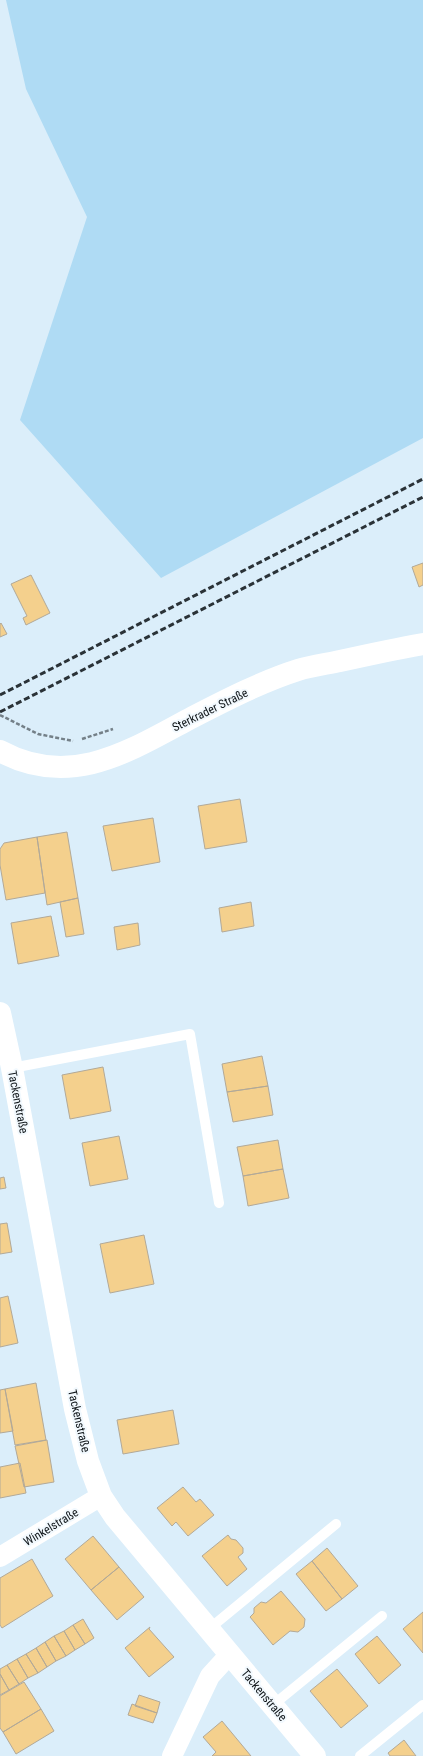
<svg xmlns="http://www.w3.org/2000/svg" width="423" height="1756" font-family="'Roboto Condensed',sans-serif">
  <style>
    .green { fill: #afdbf4 }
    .building { fill: #f4d08d; stroke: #b2a998 }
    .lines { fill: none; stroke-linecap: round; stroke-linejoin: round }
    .path { stroke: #748088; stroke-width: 2.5; stroke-dasharray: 4 2; stroke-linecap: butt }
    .lane { stroke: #fff; stroke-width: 10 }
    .street { stroke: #fff; stroke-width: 20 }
    .secondary { stroke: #fff; stroke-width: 22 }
    .rail { stroke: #2a3237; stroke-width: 3; stroke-dasharray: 6 3; stroke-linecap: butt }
    .labels { text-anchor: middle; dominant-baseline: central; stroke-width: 4; stroke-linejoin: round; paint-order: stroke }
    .street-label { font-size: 12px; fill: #10161a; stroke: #f2f9fe }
  </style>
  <rect width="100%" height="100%" fill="#dbeefa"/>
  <path class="green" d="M6 0H423V438L161 578 20 420 87 217 26 89Z"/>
  <path class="building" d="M423 563V585L419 587 412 567Z
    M31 575 50 613 26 625 23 618 27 616 11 584Z
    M1 623 7 634 0 637V624Z
    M240 799 247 842 205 849 198 806Z
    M153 818 160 862 112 871 103 826Z
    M67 832 78 898 47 905 37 837Z
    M37 837 45 893 6 900 0 865V849L4 843Z
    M78 898 84 934 66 937 60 902Z
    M251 902 254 926 222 932 219 908Z
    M51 916 59 956 18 964 11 923Z
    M138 923 140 945 117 950 114 927Z
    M262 1056 268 1086 227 1092 222 1064Z
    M103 1067 111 1111 70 1119 62 1075Z
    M268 1086 273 1115 233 1122 227 1092Z
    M119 1136 128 1179 90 1186 82 1143Z
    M278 1140 283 1169 243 1176 237 1147Z
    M283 1169 289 1198 248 1206 243 1176Z
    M4 1177 6 1188 0 1189V1178Z
    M7 1223 12 1252 0 1254V1224Z
    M144 1235 154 1284 110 1293 100 1244Z
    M8 1296 18 1343 0 1347V1298Z
    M36 1383 46 1440 15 1445 5 1389Z
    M5 1389 13 1431 0 1433V1390Z
    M173 1410 179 1444 123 1454 117 1420Z
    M47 1440 54 1482 24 1487 15 1446Z
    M20 1463 26 1493 0 1498V1467Z
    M183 1487 196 1502 200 1499 214 1515 188 1536 176 1522 172 1526 157 1508Z
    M228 1535 231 1539 236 1540 243 1548V1553L238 1557 247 1569 227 1586 202 1556Z
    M93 1536 119 1567 91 1590 65 1559Z
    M327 1548 358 1586 342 1599 312 1561Z
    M32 1559 53 1596 2 1628 0 1625V1578Z
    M312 1561 342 1599 326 1611 296 1574Z
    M119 1567 144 1597 117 1620 91 1590Z
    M281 1591 305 1619 304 1627 298 1632 290 1631 273 1645 250 1617 254 1613V1608L261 1602 266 1603Z
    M423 1612V1653L403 1629Z
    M83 1619 94 1638 85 1644 73 1625Z
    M73 1625 85 1644 75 1650 64 1631Z
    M150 1627 149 1629 174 1657 149 1677 125 1648Z
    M64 1631 75 1650 66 1656 54 1636Z
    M54 1636 66 1656 56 1661 45 1642Z
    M377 1636 401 1665 379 1684 355 1654Z
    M45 1642 56 1661 47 1667 36 1648Z
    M36 1648 47 1667 38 1673 26 1654Z
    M26 1654 38 1673 28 1678 17 1659Z
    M17 1659 28 1678 19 1684 7 1665Z
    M7 1665 19 1684 9 1690 0 1674V1669Z
    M337 1669 368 1706 341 1728 310 1691Z
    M0 1674 9 1690 0 1695Z
    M24 1682 41 1709 3 1732 0 1728V1696Z
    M139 1695 160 1702 157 1713 135 1706Z
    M132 1704 157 1713 153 1723 128 1715Z
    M41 1709 54 1731 16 1754 3 1732Z
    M222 1721 251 1756H212L216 1752 203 1737Z
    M404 1740 416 1756H390L388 1753Z"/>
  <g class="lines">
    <path class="path" d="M0 715 38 734 73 741
      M82 739 113 729"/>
    <path class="lane" d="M12 1068 190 1034 219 1203
      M209 1629 336 1524
      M273 1705 382 1616
      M360 1756 423 1705"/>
    <path class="street" d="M0 1557 101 1496
      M172 1756 210 1676 230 1654"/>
    <path class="secondary" d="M0 751C71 790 131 750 193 717 226 700 263 681 298 670 311 666 326 664 340 661 367 655 395 649 423 644
      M0 1013 12 1068 75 1409 88 1461 101 1496 115 1517 315 1756"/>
    <path class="rail" d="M0 695 423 479
      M0 712 423 497"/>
  </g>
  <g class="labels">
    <g class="street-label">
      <text transform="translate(210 710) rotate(-26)">Sterkrader Straße</text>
      <text transform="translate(18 1102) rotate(79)">Tackenstraße</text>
      <text transform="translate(79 1421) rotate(77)">Tackenstraße</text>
      <text transform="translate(51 1527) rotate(-31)">Winkelstraße</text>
      <text transform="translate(264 1695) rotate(50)">Tackenstraße</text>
    </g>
  </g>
</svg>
